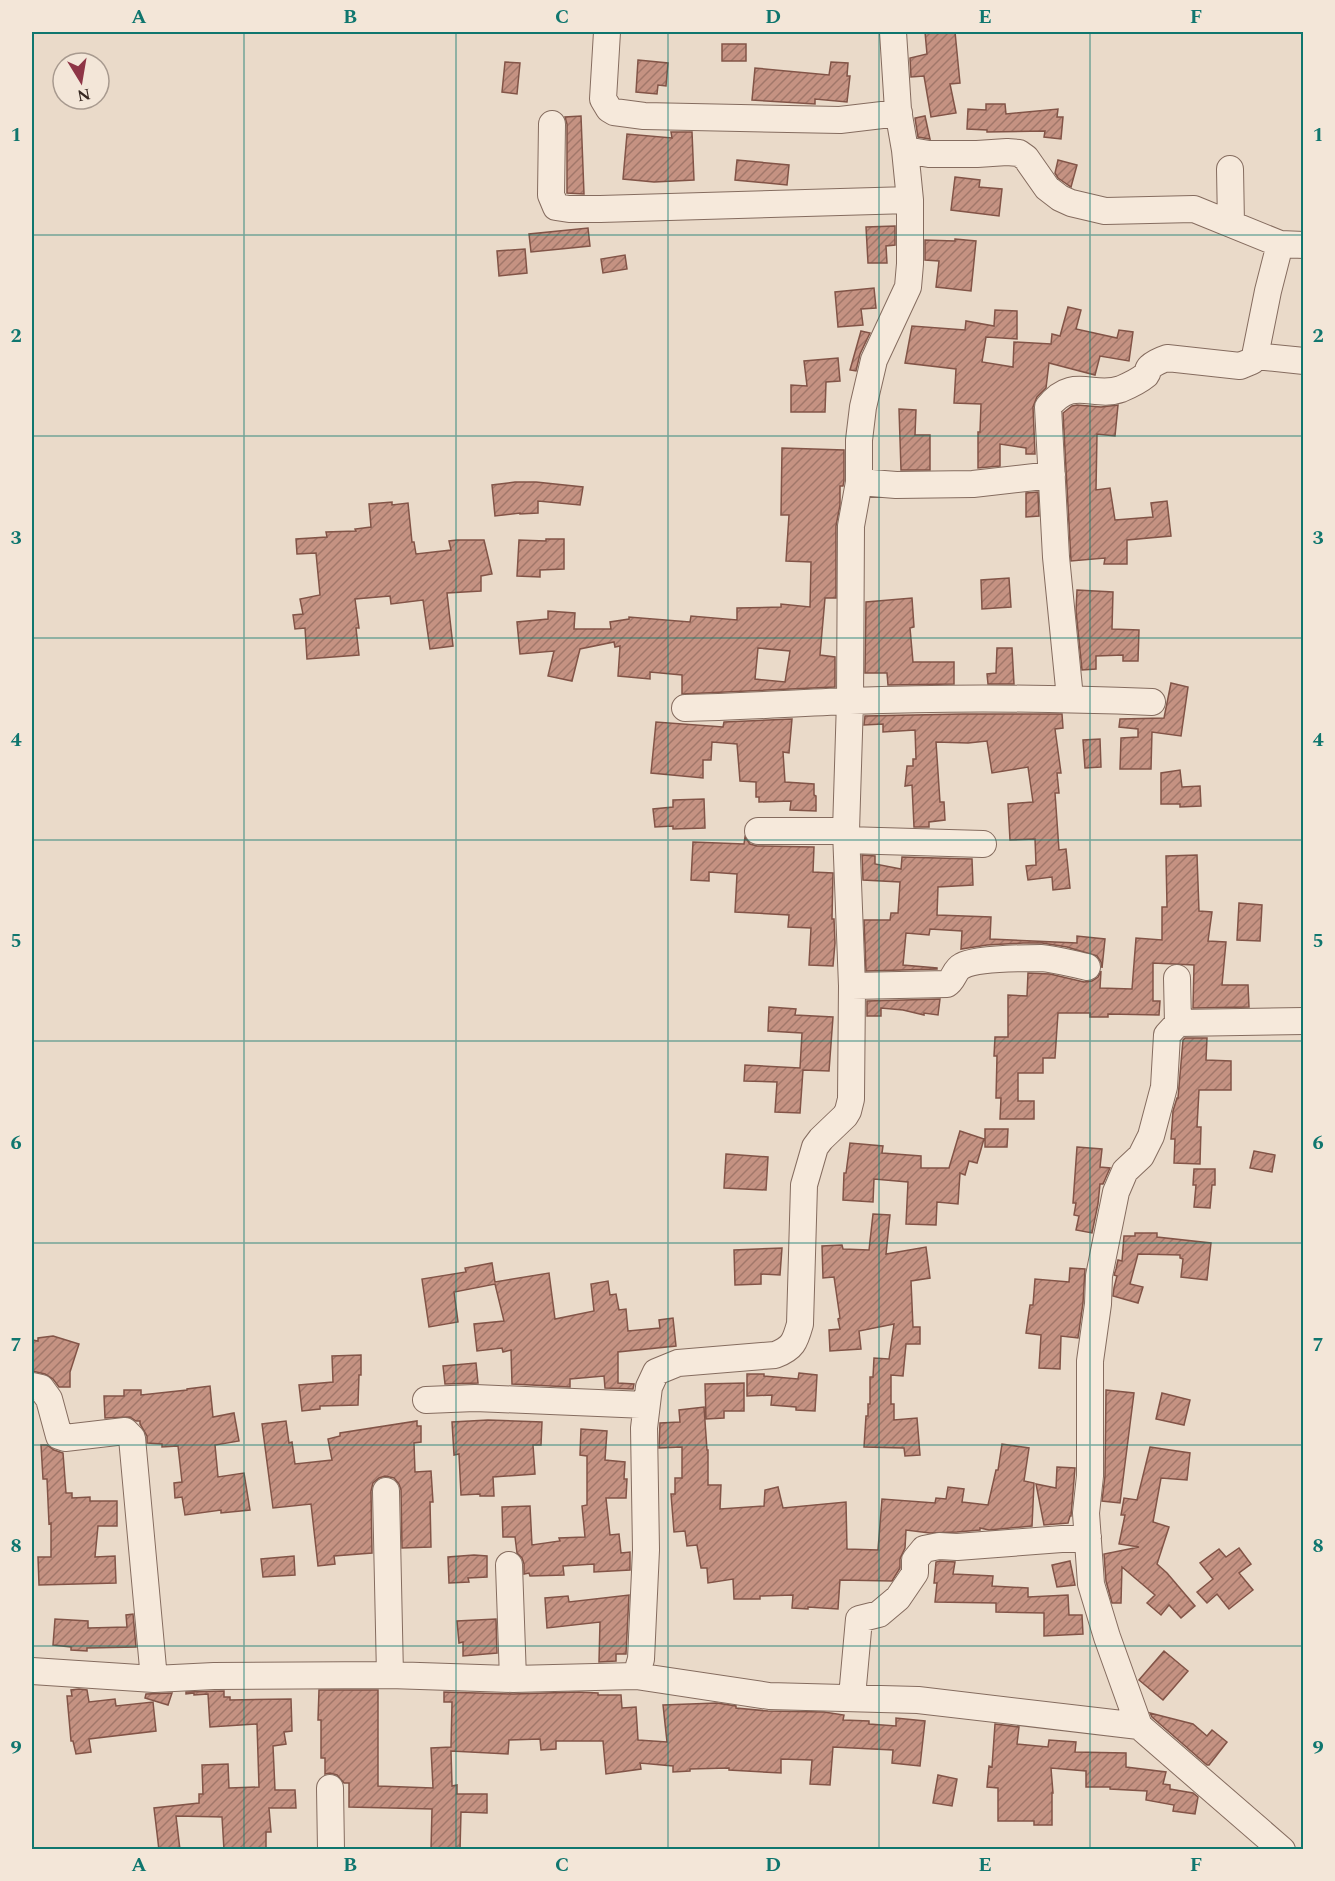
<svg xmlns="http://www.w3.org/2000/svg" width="1335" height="1881" font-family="Spectral,serif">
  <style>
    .building { fill: url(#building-hatch); stroke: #825447; stroke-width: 1.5; fill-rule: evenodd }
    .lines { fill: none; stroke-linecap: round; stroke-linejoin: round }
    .minor-casing { stroke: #856c5f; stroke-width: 28 }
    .minor { stroke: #f6e9db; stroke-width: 26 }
    .grid { fill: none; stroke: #0f766e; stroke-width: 1.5; stroke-opacity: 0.55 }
    .neatline { fill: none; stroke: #0f766e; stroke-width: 2 }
    .grid-label { font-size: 20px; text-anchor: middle; font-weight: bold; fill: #0f766e }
  </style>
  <defs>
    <pattern id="building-hatch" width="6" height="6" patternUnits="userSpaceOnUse" patternTransform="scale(1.5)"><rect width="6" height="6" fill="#c59282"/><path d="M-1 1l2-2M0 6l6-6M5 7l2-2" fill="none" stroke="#a1776a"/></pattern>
  </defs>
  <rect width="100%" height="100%" fill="#eadac9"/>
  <path class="building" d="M925 32H955L960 83 950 84 956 113 931 117 924 76 911 77 910 58 927 54Z
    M722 44H746V61H722Z
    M638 60 668 63 666 86 658 85 657 94 636 92Z
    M505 62 520 63 517 94 502 92Z
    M831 62 848 63 847 76H850L847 102 815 99V104L752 100 755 68 829 75Z
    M986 104H1005L1006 114 1058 109 1057 117H1063L1061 139 1044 137 1045 131 987 132V130L967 129 968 109 986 110Z
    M581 116 584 194 567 193V124L565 117Z
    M925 116 930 139 918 137 915 118Z
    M671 132H692L694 180 654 182 623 179 627 134 672 138Z
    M737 160 789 165 787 185 735 180Z
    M1058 160 1077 165 1071 187 1058 178 1055 173Z
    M955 177 980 180 979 187 1002 189 999 216 951 210Z
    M895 226V245L886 246 887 263H868L866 227Z
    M588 228 590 246 531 252 529 234Z
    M955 239 976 241 971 291 936 287 939 261 925 260V240L955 241Z
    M525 249 527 273 499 276 497 251Z
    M625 255 627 269 603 273 601 259Z
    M874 288 876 308 861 309 863 325 838 327 835 292Z
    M1068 307 1081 310 1076 329 1117 338 1119 330 1133 332 1129 361 1100 356 1095 375 1049 363 1046 388 1037 397 1033 407 1035 454H1026V448L1000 444V466L978 468V432H980L981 404 954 403 956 369 905 363 912 326 965 330 966 321 994 326 995 310 1017 311V339L986 337 982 362 1013 367 1014 342 1051 344 1052 334 1060 336Z
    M861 331 870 333 860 354 856 371 850 370Z
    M838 358 840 381 826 382 825 412H791V385L807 386 804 361Z
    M1077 405 1101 407 1118 405 1115 436 1097 434 1096 490 1110 488 1115 520 1153 517 1151 503 1167 501 1171 536 1127 540V564H1104L1105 558 1071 561 1063 413 1072 406Z
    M899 409 916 410 915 435H930V470H901Z
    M782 448 844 450V481L843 486H840V505L836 526V598H825L820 655 835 657V687L682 694V675L650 672V679L618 676 620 646 615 647 614 642 580 649 572 681 548 676 554 651 520 654 517 622 548 619V611L575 613 574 629H611L610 622 629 619V617L690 622 691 616 737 620V608L781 607V604L810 607 811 562 786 561 789 515H781ZM758 648 790 651 785 682 755 679Z
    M515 482H536L583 487 580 505 538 501V513L520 514V513L495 516 492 485Z
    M1038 492 1039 516 1026 517V493Z
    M392 502V505L408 503 412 542H414L416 554 451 550 449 541 457 540H484L492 574 481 576V591L447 593 453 646 430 649 423 600 391 604 390 596 355 599 359 628H356L359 655 307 659 305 628 295 629 293 615 303 614 300 599 320 595 316 553 297 554 296 539 327 537 326 532 356 531 355 529 371 527 369 504Z
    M546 539H564V569L540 570V577L517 576 519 540 546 541Z
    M1009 578 1011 607 982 609 981 580Z
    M1077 590 1113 592 1112 629 1139 630 1138 661H1123V655L1096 656V669L1082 670 1076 611Z
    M912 598 914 627 910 628 913 662H954V684L888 685 887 673H865L866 602Z
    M997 648H1012L1014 684H988L987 674 996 673Z
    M1171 683 1188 687 1181 736 1152 732 1151 769H1120L1121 738 1138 737V729L1119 727 1120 719 1164 718Z
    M963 714H1062L1063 728 1055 729 1061 773H1057L1059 793H1055L1059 850 1066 849 1070 888 1053 890 1052 877 1028 880 1026 866 1036 865 1035 839 1010 840 1008 804 1033 802 1028 767 992 773 987 741 968 743 936 742 940 802H944L945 820 929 822V827H914L912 785 905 786 907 766H913V759H916L915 730 883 732V724L864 725 865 716Z
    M792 719 789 753 783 752 785 782 814 784V795L816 796V811L790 810 791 801 759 802V797H756V782L740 781 737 744 712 742 711 760H703V778L651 773 656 722 723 727 724 722Z
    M1100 739 1101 767 1085 768 1083 740Z
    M1180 770 1182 787 1200 786 1201 806 1180 807V804H1161V773Z
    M704 799 705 828 673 829V826L655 827 653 809 673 807V800Z
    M745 837 750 844 757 846 814 847 813 872 833 873 832 919H834L835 943 833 966 809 965 811 928 788 927 789 915 735 912 737 874 709 872V881L691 880 693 842 744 844Z
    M862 855 875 856V864L901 869 902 857 972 859 973 885 938 887 937 915 991 917 990 939 1077 943V936L1105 939 1102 968 1101 962 1097 956 1067 947 1042 943H1023L987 945 961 949 962 931 930 929 929 935 906 933 903 965 937 968V969L866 971 864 920H890L891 913H898L900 882 863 880Z
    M1197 855 1199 911 1212 912 1208 941 1226 942 1222 985H1248L1249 1007 1193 1008 1194 965 1153 963V1001H1160L1159 1015 1108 1014V1017H1090V1013H1058L1055 1058H1043V1073H1018V1101H1034V1119H1000L1001 1098H996L997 1056H994L995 1037H1008V995L1027 996 1028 973 1050 974 1084 982 1092 981 1098 977 1101 971 1100 988 1132 989 1136 938 1162 940V907H1167L1166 856Z
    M1239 903 1262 905 1260 941 1237 940Z
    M940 999 938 1015 924 1013V1015L903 1010 881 1008V1016H867V1001Z
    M769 1007 796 1009 795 1015 833 1017 829 1071 803 1070 800 1113 775 1112 777 1082 744 1081 745 1065 800 1068 802 1033 768 1031Z
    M1185 1038H1207L1206 1060 1231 1061V1090H1199L1197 1127H1201L1200 1164 1174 1163 1175 1139H1171L1173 1111 1177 1098H1178L1183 1040Z
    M985 1129H1008L1007 1147H985Z
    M960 1131 984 1139 977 1163 969 1161 965 1175 960 1173 958 1204 937 1202 936 1225 906 1224 908 1182 874 1179 873 1202 843 1200 844 1173H846L850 1143 883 1146 882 1153 921 1156V1168H949Z
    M1077 1147 1102 1149 1100 1167 1110 1168 1103 1184H1100L1098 1204 1092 1233 1076 1230 1079 1216 1074 1215 1076 1203H1073Z
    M1254 1151 1275 1155 1272 1172 1250 1168Z
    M726 1154 768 1157 766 1190 724 1188Z
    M1194 1169H1215V1185H1212L1210 1208 1194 1207 1196 1185H1193Z
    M873 1214 890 1215 886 1254 926 1247 930 1278 911 1281 913 1327H920V1344H906L903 1376 891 1375V1404H894V1420L917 1418 920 1455 905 1456 904 1448 864 1447 866 1416H868V1404H870V1377H873L874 1358 889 1359 894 1324 859 1331 861 1349 830 1351 829 1330 840 1329 838 1319 840 1318 834 1277 823 1278 822 1246 842 1245 843 1249 869 1250Z
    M1135 1233H1157V1237L1211 1243 1207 1280 1181 1277 1183 1259 1180 1258V1255L1138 1254 1130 1284 1143 1287 1138 1303 1113 1296 1114 1288 1117 1276 1114 1275 1116 1269 1118 1260 1122 1261 1124 1236H1135Z
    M782 1248 780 1275 761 1274V1284L735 1285 734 1250Z
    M492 1263 495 1282 549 1273 555 1319 594 1311 591 1284 608 1281 610 1295 616 1294 619 1310 626 1309 628 1331 660 1328 659 1320 673 1318 676 1346 618 1352V1383L634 1384 633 1389 605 1388 604 1376 570 1379V1387L512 1384 511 1350 503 1352 502 1348 477 1351 474 1324 504 1321 495 1284 454 1292 458 1322 429 1327 422 1279 466 1272 465 1268Z
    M1070 1268 1085 1269 1083 1303 1078 1338 1061 1336 1060 1369 1039 1368 1041 1335 1026 1333 1030 1305H1033L1035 1279 1069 1282Z
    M53 1336 79 1344 70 1372V1387H59L53 1379 45 1374 32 1371V1340L38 1341V1338Z
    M361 1355V1375H359L358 1405 320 1406V1409L302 1411 299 1385 333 1382 332 1356Z
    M476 1363 478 1383 445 1384 443 1366Z
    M799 1373 817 1375 815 1411 796 1410V1407L771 1405 772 1395 747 1396V1374H764V1376L798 1379Z
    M744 1383V1411H724V1418L706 1419 705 1384Z
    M210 1386 213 1417 234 1413 239 1441 215 1445 218 1477 244 1473 250 1510 221 1513V1510L185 1515 182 1497 175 1498 174 1483 182 1482 178 1446 162 1447V1444L147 1443V1436L140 1424V1421H136L130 1417 105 1418 104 1396H124V1390H141V1395L187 1390V1389Z
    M1106 1390 1134 1393 1120 1503 1102 1501 1105 1476Z
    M1162 1393 1190 1400 1184 1425 1156 1419Z
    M704 1407 707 1450H708V1485H721L720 1509 764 1506 765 1490 778 1487 783 1508 846 1502 847 1549 878 1550 882 1499 935 1503 936 1498 946 1499 948 1487 964 1489 962 1502 988 1505 996 1470H998L1002 1444 1029 1448 1024 1481 1034 1483 1032 1526 989 1530 980 1528V1530L957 1532 930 1533 906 1530 905 1548 900 1559V1568L892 1581 840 1580 838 1609 808 1607V1609L792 1608 793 1595 760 1596V1599H734L733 1579 708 1583 707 1568H701L697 1545 687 1546 685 1531 674 1532 671 1494H675V1478H682V1447L659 1448 660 1423 680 1422 679 1410Z
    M488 1420 542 1422 541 1445H533L535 1474 493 1477 494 1496H480V1494L461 1495 459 1454 454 1455 452 1422Z
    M286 1421 289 1443 292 1442 295 1464 332 1460 328 1439 340 1436V1433L417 1421V1426H421V1442L414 1443 415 1472 431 1471 433 1502H430L431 1547 402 1548 401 1490 399 1484 394 1478 385 1476 379 1478 373 1483 371 1491 372 1553 334 1556 335 1564 318 1566 311 1504 273 1508 262 1424Z
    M581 1429 607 1431 605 1460 625 1462 624 1479H627L626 1498H606L610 1535 619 1534 621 1553 630 1552V1570L594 1572V1564L563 1566 564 1575 530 1576 529 1573 524 1574V1564L522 1558 517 1553 515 1537H503L502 1507 530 1506 532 1545 560 1541 559 1538 585 1537 582 1506 587 1505V1456L580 1455Z
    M41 1445H47L54 1450 63 1453 66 1493H72V1498L90 1497V1501H117V1526H98L95 1557 115 1556 116 1583 39 1585 38 1557H51V1523L49 1524 47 1479H43Z
    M1150 1447 1190 1453 1187 1480 1161 1478 1153 1522 1169 1527 1157 1564 1167 1573 1195 1606 1181 1618 1169 1605 1161 1615 1147 1603 1155 1595 1122 1567 1121 1603H1112L1106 1581 1104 1554 1139 1547 1119 1544 1125 1515H1121L1124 1498 1137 1500Z
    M1057 1467 1075 1468 1071 1516H1070L1068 1523 1044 1525 1036 1484 1056 1488Z
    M1239 1548 1251 1564 1239 1573 1253 1590 1229 1609 1217 1594 1207 1603 1197 1592 1213 1579 1200 1563 1219 1549 1226 1557Z
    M474 1555 487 1556V1577L468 1578 469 1582 449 1583 448 1557Z
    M294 1556 295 1575 263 1577 261 1559Z
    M940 1561 955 1562 953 1574 993 1576 992 1586 1028 1588V1597L1068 1595 1069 1615H1082L1083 1634 1044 1636V1613L996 1612V1603L935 1602 937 1583H934L936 1562Z
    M1070 1561 1075 1585 1057 1587 1052 1565Z
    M629 1595 626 1654H616V1661L599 1662 600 1622 547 1628 545 1598 568 1596 569 1602Z
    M133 1614 136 1647 87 1648V1651L71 1650V1647L53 1645 55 1619 88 1621V1628L127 1627 126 1615Z
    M496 1619 497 1653 463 1656V1642L459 1643 457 1621Z
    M1164 1651 1188 1671 1163 1700 1139 1680Z
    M79 1689 87 1690 89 1702 115 1699 116 1706 153 1702 156 1731 89 1739 91 1752 76 1754 73 1741H71L67 1696H72L71 1690Z
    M319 1690H378V1786L433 1788 431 1748 451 1747 452 1702H444V1692L513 1694 579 1692 598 1693V1695H621L622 1708 636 1707 638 1740 667 1742 663 1705 717 1703 736 1706V1708L768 1711 824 1712 844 1715 843 1720 869 1721V1724L896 1726V1718L925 1721 920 1766 892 1763 893 1750 833 1747 830 1785 810 1784 812 1760 781 1759V1773L729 1770V1768L690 1769V1771L673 1772V1766L640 1763 641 1769 606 1774 603 1741H556V1749L541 1750 540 1739 509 1740 508 1754 451 1751 452 1786 457 1785V1794H487V1813L461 1812 460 1850H431L432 1809 349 1807V1783H344L337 1775 330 1773 325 1774V1758H321V1720H318Z
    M224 1691V1697H230V1700L291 1699 292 1731 284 1732 286 1744 273 1746 275 1790H295L296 1808H269L271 1832H266V1850H224L222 1817 176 1816 180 1850H159L154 1808 199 1803V1794H203L202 1765 228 1764 229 1788 259 1787 257 1724 210 1727 208 1694 194 1695V1693L186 1694V1692Z
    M172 1693 168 1705 145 1698 146 1694Z
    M1150 1713 1193 1724 1207 1736 1212 1730 1227 1742 1209 1765H1207L1152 1717Z
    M995 1724 1019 1727 1017 1744 1048 1747 1049 1740 1076 1742 1075 1752 1126 1753V1767L1166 1772 1163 1784 1170 1785V1789L1193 1793 1198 1797 1195 1814 1173 1811 1174 1805 1146 1800 1147 1791 1110 1789V1787H1086V1771L1051 1768 1053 1793H1052V1825H1034V1821H998V1788L987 1787 989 1766 992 1767Z
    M938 1775 957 1779 952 1806 933 1803Z"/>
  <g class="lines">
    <g class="minor-casing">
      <path id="minor" d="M607 32 603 99 609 109 614 112 644 116 840 120 899 113
        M552 124 551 195 556 207 569 209H600L910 200
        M905 150 929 154H977L1007 152 1019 153 1026 158 1047 188 1060 198 1071 203 1105 211 1194 209 1280 244 1304 245
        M1230 169 1231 224
        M1255 356 1304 361
        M859 482 896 485 973 484 1052 475
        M1070 698 1056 557 1048 407C1073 375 1093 399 1121 389 1128 386 1140 380 1146 375 1149 371 1147 370 1150 367 1155 362 1161 360 1167 358L1240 366 1252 361 1255 356 1268 291 1280 244
        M685 708C740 707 795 703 850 701 950 697 1052 698 1152 702
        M758 831H846
        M846 840 983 844
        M852 986 947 984C954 980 954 970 962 966 976 958 1024 958 1041 958 1056 959 1072 964 1087 967
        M1178 1023 1304 1021
        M32 1386 41 1388 49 1399 59 1436 65 1438 125 1431 132 1438 154 1679
        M426 1400 475 1398 646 1405
        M386 1491 390 1675
        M509 1565 513 1679
        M32 1671 154 1679 214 1676 390 1675 513 1679 636 1676 769 1696 918 1700 1139 1726 1282 1850
        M636 1676 641 1659 646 1550 644 1428 649 1387 656 1372 678 1363 775 1355C793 1348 795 1342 800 1324L804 1185 815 1147 821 1139 845 1116 848 1111 851 1099 852 986 846 831 850 701 851 526 859 482V440L863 407 874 360 908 287 910 264V200L905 150 898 110 893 32
        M852 1697 859 1619 879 1614 898 1598 915 1573V1560L924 1549 939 1546 957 1547 1088 1537
        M1139 1726 1107 1637 1091 1584 1086 1513 1090 1476V1361L1098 1304 1099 1276 1116 1192 1125 1171 1141 1156 1151 1136 1164 1087 1167 1035 1178 1023 1177 978
        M330 1788 331 1850"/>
    </g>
    <use href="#minor" class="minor"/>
  </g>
  <path class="grid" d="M244 32V1850M456 32V1850M668 32V1850M879 32V1850M1090 32V1850M32 235H1304M32 436H1304M32 638H1304M32 840H1304M32 1041H1304M32 1243H1304M32 1445H1304M32 1646H1304"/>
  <rect width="1335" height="1881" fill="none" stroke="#f3e6d8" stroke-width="66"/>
  <g transform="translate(81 81) rotate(169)"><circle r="28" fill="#f3e6d8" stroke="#a89a8f" stroke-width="1.5"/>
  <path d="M0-4.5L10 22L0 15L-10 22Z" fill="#8e3546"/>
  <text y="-9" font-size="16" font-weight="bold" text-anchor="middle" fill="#372821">N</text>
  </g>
  <rect x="33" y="33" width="1269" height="1815" class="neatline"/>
  <g class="grid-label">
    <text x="139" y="23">A</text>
    <text x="350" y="23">B</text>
    <text x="562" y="23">C</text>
    <text x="773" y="23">D</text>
    <text x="985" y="23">E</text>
    <text x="1196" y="23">F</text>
    <text x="16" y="141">1</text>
    <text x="1318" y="141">1</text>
    <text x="16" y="342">2</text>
    <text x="1318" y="342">2</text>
    <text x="16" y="544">3</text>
    <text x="1318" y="544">3</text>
    <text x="16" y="746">4</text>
    <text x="1318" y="746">4</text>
    <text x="16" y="947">5</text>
    <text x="1318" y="947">5</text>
    <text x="16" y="1149">6</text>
    <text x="1318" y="1149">6</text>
    <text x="16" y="1351">7</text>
    <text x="1318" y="1351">7</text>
    <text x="16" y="1552">8</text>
    <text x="1318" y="1552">8</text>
    <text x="16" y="1754">9</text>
    <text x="1318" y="1754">9</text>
    <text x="139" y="1871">A</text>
    <text x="350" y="1871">B</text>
    <text x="562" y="1871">C</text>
    <text x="773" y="1871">D</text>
    <text x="985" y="1871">E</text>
    <text x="1196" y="1871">F</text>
  </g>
</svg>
